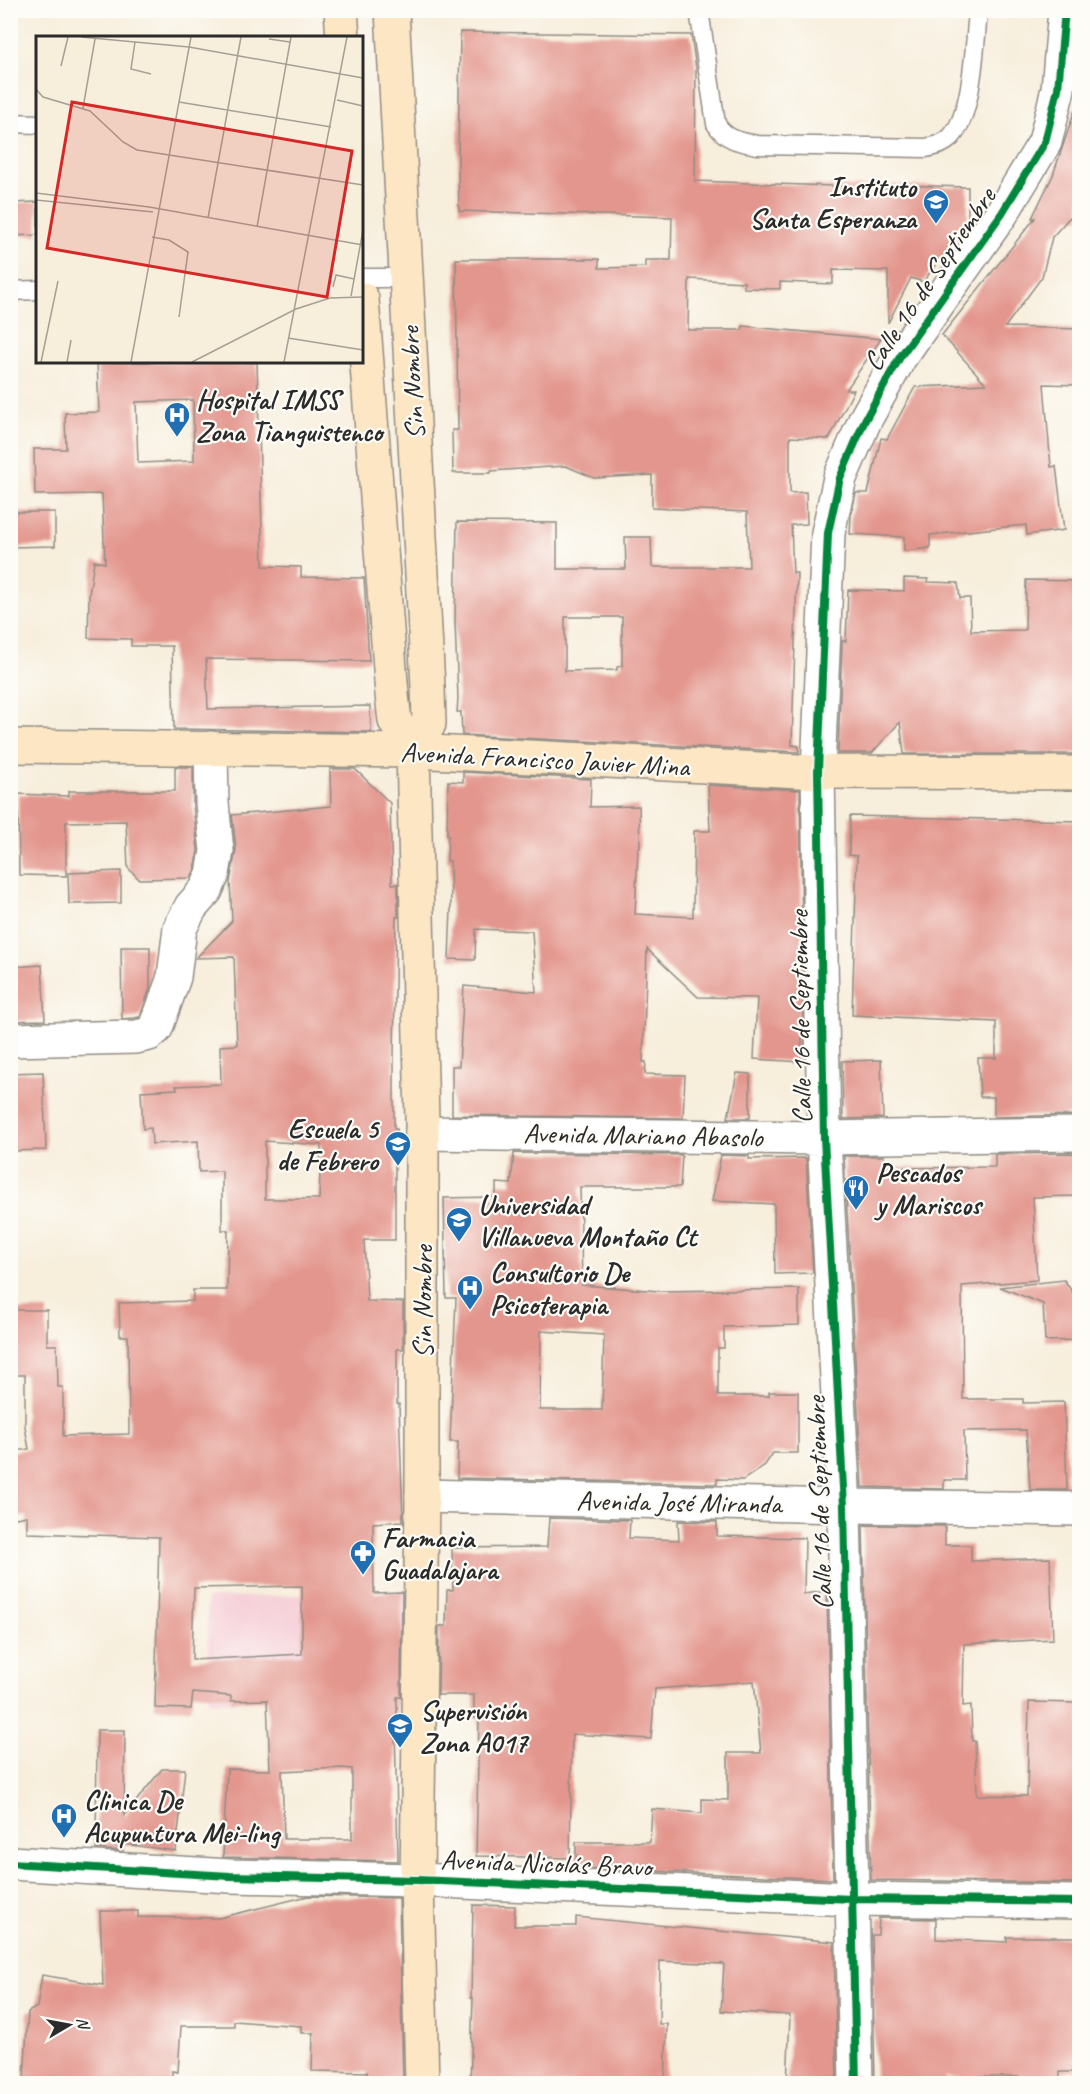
<svg xmlns="http://www.w3.org/2000/svg" width="1090" height="2094" font-family="Caveat,sans-serif">
  <style>
    .built { fill: #f6cfd8 }
    .building { fill: #e3968d; fill-rule: evenodd }
    .lines { fill: none; stroke-linecap: round; stroke-linejoin: round }
    .lane-casing { stroke: #918c84; stroke-width: 21 }
    .street-casing { stroke: #918c84; stroke-width: 36 }
    .secondary-casing { stroke: #918c84; stroke-width: 36 }
    .lane { stroke: #fff; stroke-width: 18 }
    .street { stroke: #fff; stroke-width: 33 }
    .secondary { stroke: #fce6c4; stroke-width: 33 }
    .cycleway-casing { stroke: #fdfcf7; stroke-width: 11 }
    .cycleway { stroke: #00873e; stroke-width: 8 }
    .labels { text-anchor: middle; dominant-baseline: central; stroke-width: 4.5; stroke-linejoin: round; paint-order: stroke }
    .poi-label { font-size: 28px; font-weight: bold; fill: #2b2b2b; stroke: #fdfcf7; text-anchor: start }
    .street-label { font-size: 28px; fill: #2b2b2b; stroke: #fdfcf7 }
    .inset-road { fill: none; stroke: #a5a095; stroke-width: 1.5 }
    .view { fill: #d62828; fill-opacity: 0.15; stroke: #d62828; stroke-width: 3 }
    .inset-edge { fill: none; stroke: #2b2b2b; stroke-width: 3 }
  </style>
  <rect width="100%" height="100%" fill="#fdfcf7"/>
  <filter id="ink" filterUnits="userSpaceOnUse"><feTurbulence type="fractalNoise" baseFrequency=".0167" numOctaves="2"/><feDisplacementMap in="SourceGraphic" scale="12" xChannelSelector="R" yChannelSelector="G"/><feConvolveMatrix kernelMatrix="1 2 1 2 8 2 1 2 1" color-interpolation-filters="sRGB"/></filter>
  <filter id="wash" filterUnits="userSpaceOnUse"><feTurbulence type="fractalNoise" baseFrequency=".008" numOctaves="4" result="noise"/><feDisplacementMap in="SourceGraphic" scale="24" xChannelSelector="R" yChannelSelector="G"/><feGaussianBlur stdDeviation="1.35" result="paint"/><feColorMatrix in="noise" values="0 0 0 0 0 0 0 0 0 0 0 0 0 0 0 0 0 1.4 0 .05"/><feComposite in="paint" operator="in"/></filter>
  <g filter="url(#wash)">
    <rect width="100%" height="100%" fill="#f7eedc"/>
    <path class="built" d="M417 1591 416 1696 209 1702 207 1598Z"/>
    <g id="blocks">
      <path class="building" d="M460 32 691 35 696 69 695 181 891 188V185L968 187V222L923 282 911 278 888 323V271L833 270V284L780 282V289L744 288V282L689 279 688 330H742L743 326 881 339 846 390H854L829 439 790 437V493L806 492 807 524 791 525 793 573H797L792 745 799 746V752L462 735 461 712H457L458 698 455 622 457 522 557 523V569H626L625 537H651L652 567H749L747 512 652 508V475L594 478 566 466 491 471V473H453L452 430H458L456 259H599V268L645 267V260H671L672 217 459 211 458 163ZM565 617H622V666L617 667V670L565 671Z
        M1075 110H1080V219L1069 218 1052 237 1042 277 1005 327 1080 329V385L1044 384 1051 467 1056 466 1064 530 1027 535 1026 525 930 535V548L904 551V537L850 534 851 515 856 493H868L881 438 887 439 915 387 986 384 942 335 1035 218H1032L1053 175Z
        M38 202V235L10 236V203Z
        M97 362H257L263 566 301 567V577L364 578 369 661 206 659 208 709 370 706 371 732 174 729 172 646H131V639L88 638 89 595 94 561 105 563 102 494 35 495 34 449H66L65 413 99 412ZM193 400 194 461 138 463 136 402Z
        M10 512H55V546L10 547Z
        M904 578 928 579V582L958 583 960 598H970L971 631 1025 630 1026 580 1080 581V754H904L900 722 872 753H838L842 641H846L848 590 904 591Z
        M175 767H193V805L198 850 195 869 191 878 139 879 128 868 126 821 66 822V876L19 875 18 794 69 796V791H175Z
        M330 769H355L390 803 392 884H398V917H396L394 1058V1129H397L395 1155V1240H364L367 1301 403 1302V1349H397V1404H399L403 1521 373 1523 374 1593 402 1592 401 1697H397V1725H395L398 1861 223 1857 227 1769 270 1770 267 1700 231 1701V1696L193 1693 191 1709 155 1708 159 1537 27 1533V1516L10 1519V1452L29 1449 25 1427V1375H10V1310H47V1345H57L58 1387H63V1436L129 1434 128 1336H120L119 1303 193 1301V1290H227L228 1230H222V1171L199 1172 198 1141 152 1144 151 1128 143 1129 141 1091 177 1089 176 1086 221 1084 220 1046 237 1045 234 957 196 958 232 921 230 882 236 849 232 815 331 806ZM265 1141 321 1145 319 1199H265ZM302 1586V1654L192 1660 194 1588ZM342 1768 352 1769V1839H284L282 1771Z
        M463 772 591 779 590 807 639 806 640 848H638L635 914 693 917 694 831H710L708 785 800 790 803 1019 801 1062 754 1059 757 998 698 997 647 949 643 1062H646L645 1074 685 1075 683 1118 452 1115V1066H459L464 986 536 992 532 931 476 929 475 960 449 959 451 909 450 861H447L448 835H447L448 781 463 782Z
        M850 816 1080 821V1115L994 1117V1097H980L978 1058H996V1022L852 1015 857 856 849 855Z
        M121 871V903L69 904 68 873Z
        M121 947H150V988L140 1017 134 1018 122 1019Z
        M42 965 45 1020 10 1021V967Z
        M881 1060 883 1118 843 1119 842 1061Z
        M43 1072 46 1150 10 1151V1073Z
        M737 1073 750 1074V1118H728Z
        M514 1153 682 1155 680 1187H580L582 1285 660 1291 799 1289V1325L724 1327V1348H718V1396H769V1392H798V1453H773L765 1465 743 1480 717 1479V1484L457 1478 458 1442H450L456 1298H446L444 1198 496 1197V1183L511 1184ZM541 1331 604 1335 602 1410H540Z
        M1080 1153V1196L1033 1197 1037 1280 962 1286 963 1399H1023V1403L1064 1402 1067 1490H1030L1026 1430 964 1431 965 1480H944V1489L862 1487 844 1156H884L885 1168 995 1167V1154Z
        M721 1155 749 1156V1159L806 1158 813 1273 775 1274 774 1204 712 1201Z
        M1064 1280 1080 1303V1340L1045 1341 1043 1304 1000 1287Z
        M549 1518 630 1520 629 1538 679 1540 678 1521 717 1522V1536L805 1538 804 1594 827 1591 833 1879 576 1868V1842H650L652 1809 702 1813V1799L728 1800V1753H761L754 1681 655 1689 651 1739 572 1734 570 1858 476 1856 479 1718H474V1695H438L439 1626H446L447 1590H453L452 1548 547 1547Z
        M863 1525 945 1526V1545H971V1561L1050 1558 1053 1639 964 1644 963 1706 971 1705 972 1741H975L977 1795 1027 1796 1029 1702 1080 1703V1883L871 1880Z
        M97 1730H125L124 1816 162 1769H185L176 1851 123 1844V1851L96 1849Z
        M308 1896 399 1898 403 2084H368L367 2072 312 2071 313 2033H301V2026L234 2021V2026H181L178 2072 172 2071V2084H107V2081L24 2078 28 2012 37 2007 42 1975 103 1985 100 1911H138V1917L219 1918Z
        M473 1905 515 1906 514 1926H576V1917L834 1942 837 2084H787L790 2015 721 2011 724 1964 660 1961 659 2024H667L665 2084H470L473 1998H471Z
        M879 1918 936 1919V1939L1007 1942V1937H1080V2072H1060V2084H1019V2077H946V2084H875L872 1935H878Z"/>
    </g>
  </g>
  <g filter="url(#ink)">
    <use href="#blocks" fill-opacity="0" stroke="#918c84" stroke-width="1.5"/>
    <g class="lines">
      <g class="lane-casing">
        <path id="lane" d="M699 10 716 124C726 140 740 142 758 145L926 148C936 146 944 144 951 137 973 114 975 42 978 10
          M10 123 38 124
          M362 278H406
          M10 291 38 290"/>
      </g>
      <g class="street-casing">
        <path id="street" d="M10 1040 136 1037 149 1034 156 1028 174 977 180 928 191 907 206 890 213 874 217 851 212 803 211 748
          M422 1133 824 1138 1080 1134
          M422 1496 844 1506 1080 1509
          M10 1863 230 1876 417 1880 852 1899 1080 1902
          M856 2084 844 1506 824 1138 818 772 828 533 840 478 865 420 900 357 1002 213 1045 142 1058 89 1065 10"/>
      </g>
      <g class="secondary-casing">
        <path id="secondary" d="M341 10 343 38
          M392 10 428 687 429 724 413 751
          M362 299 392 695 395 721 413 751 422 1120V1496L417 1880 422 2084
          M10 746 413 751 818 772 1080 773"/>
      </g>
      <use href="#lane" class="lane"/>
      <use href="#street" class="street"/>
      <use href="#secondary" class="secondary"/>
      <g class="cycleway-casing">
        <path id="cycleway" d="M10 1863 230 1876 417 1880 852 1899 1080 1902
          M856 2084 844 1506 824 1138 818 772 828 533 840 478 865 420 900 357 1002 213 1045 142 1058 89 1065 10"/>
      </g>
      <use href="#cycleway" class="cycleway"/>
    </g>
  </g>
  <defs>
    <g id="school-pin" transform="scale(1.35)"><path d="M0 17L-7.5 6A9.5 9.5 0 1 1 7.5 6Z" fill="#1f6fb2" stroke="#fdfcf7"/><path d="M0-5L7-2L0 1L-7-2ZM-4 1L0 2.5L4 1V4Q0 6-4 4Z" fill="#fff"/></g>
    <g id="hospital-pin" transform="scale(1.35)"><path d="M0 17L-7.5 6A9.5 9.5 0 1 1 7.5 6Z" fill="#1f6fb2" stroke="#fdfcf7"/><path d="M-5-5h3v3.5h4V-5h3V5h-3V1.5h-4V5h-3Z" fill="#fff"/></g>
    <g id="restaurant-pin" transform="scale(1.35)"><path d="M0 17L-7.5 6A9.5 9.5 0 1 1 7.5 6Z" fill="#1f6fb2" stroke="#fdfcf7"/><path d="M-5-6h1v4h1v-4h1v4h1v-4h1v5L-1.5 .5V6h-2V.5L-5-1ZM5-6V6H3V1.5H1.5Q1.5-4 5-6Z" fill="#fff"/></g>
    <g id="university-pin" transform="scale(1.35)"><path d="M0 17L-7.5 6A9.5 9.5 0 1 1 7.5 6Z" fill="#1f6fb2" stroke="#fdfcf7"/><path d="M0-5L7-2L0 1L-7-2ZM-4 1L0 2.5L4 1V4Q0 6-4 4Z" fill="#fff"/></g>
    <g id="pharmacy-pin" transform="scale(1.35)"><path d="M0 17L-7.5 6A9.5 9.5 0 1 1 7.5 6Z" fill="#1f6fb2" stroke="#fdfcf7"/><path d="M-2-6h4v4h4v4h-4v4h-4v-4h-4v-4h4Z" fill="#fff"/></g>
  </defs>
  <g fill-rule="evenodd">
    <use href="#school-pin" x="936" y="202"/>
    <use href="#hospital-pin" x="177" y="415"/>
    <use href="#school-pin" x="398" y="1144"/>
    <use href="#restaurant-pin" x="856" y="1188"/>
    <use href="#university-pin" x="459" y="1220"/>
    <use href="#hospital-pin" x="470" y="1288"/>
    <use href="#pharmacy-pin" x="363" y="1553"/>
    <use href="#school-pin" x="400" y="1726"/>
    <use href="#hospital-pin" x="64" y="1816"/>
  </g>
  <g class="labels">
    <g class="poi-label">
      <text x="916" y="186" text-anchor="end">Instituto<tspan x="916" dy="32">Santa Esperanza</tspan></text>
      <text x="196" y="399">Hospital IMSS<tspan x="196" dy="32">Zona Tianguistenco</tspan></text>
      <text x="378" y="1128" text-anchor="end">Escuela 5<tspan x="378" dy="32">de Febrero</tspan></text>
      <text x="876" y="1172">Pescados<tspan x="876" dy="32">y Mariscos</tspan></text>
      <text x="478" y="1204">Universidad<tspan x="478" dy="32">Villanueva Montaño Ct</tspan></text>
      <text x="490" y="1272">Consultorio De<tspan x="490" dy="32">Psicoterapia</tspan></text>
      <text x="382" y="1537">Farmacia<tspan x="382" dy="32">Guadalajara</tspan></text>
      <text x="420" y="1710">Supervisión<tspan x="420" dy="32">Zona A017</tspan></text>
      <text x="84" y="1800">Clinica De<tspan x="84" dy="32">Acupuntura Mei-ling</tspan></text>
    </g>
    <g class="street-label">
      <text transform="translate(929 279) rotate(-56)">Calle 16 de Septiembre</text>
      <text transform="translate(412 383) rotate(-93)">Sin Nombre</text>
      <text transform="translate(545 759) rotate(3)">Avenida Francisco Javier Mina</text>
      <text transform="translate(800 1017) rotate(-91)">Calle 16 de Septiembre</text>
      <text transform="translate(643 1135) rotate(1)">Avenida Mariano Abasolo</text>
      <text transform="translate(422 1302) rotate(-90)">Sin Nombre</text>
      <text transform="translate(679 1502) rotate(1)">Avenida José Miranda</text>
      <text transform="translate(819 1503) rotate(-92)">Calle 16 de Septiembre</text>
      <text transform="translate(546 1863) rotate(2)">Avenida Nicolás Bravo</text>
    </g>
  </g>
  <g transform="translate(36 36)">
    <rect width="327" height="327" fill="#f7eedc"/>
    <path class="inset-road" d="M45 1 153 11 327 42M233 3 254 6M99 6 95 33 115 38M25 30 32 1M0 53 7 61 54 75 87 106 101 114 327 149M301 64 327 70M143 66 295 91M47 72 59 3M0 157 113 171 327 209M0 164 117 176M172 182 205 1M221 191 255 1M116 201 133 204 152 216 143 281M297 251 300 239 318 243M315 260 327 194M252 302 327 314M5 326 22 245M31 326 35 304M95 326 155 1M156 326 260 273 294 262 327 261M248 326 311 1"/>
    <path class="view" d="M36 66 316 115 291 261 11 212Z"/>
    <rect width="327" height="327" class="inset-edge"/>
  </g>
  <rect width="1090" height="2094" fill="none" stroke="#fdfcf7" stroke-width="36"/>
  <g transform="translate(69 2025) rotate(80)" stroke="#fdfcf7" stroke-width="4.5" paint-order="stroke">
  <path d="M0-4.5L10 22L0 15L-10 22Z" fill="#2b2b2b"/>
  <text y="-9" font-size="16" font-weight="bold" text-anchor="middle" fill="#2b2b2b">N</text>
  </g>
</svg>
